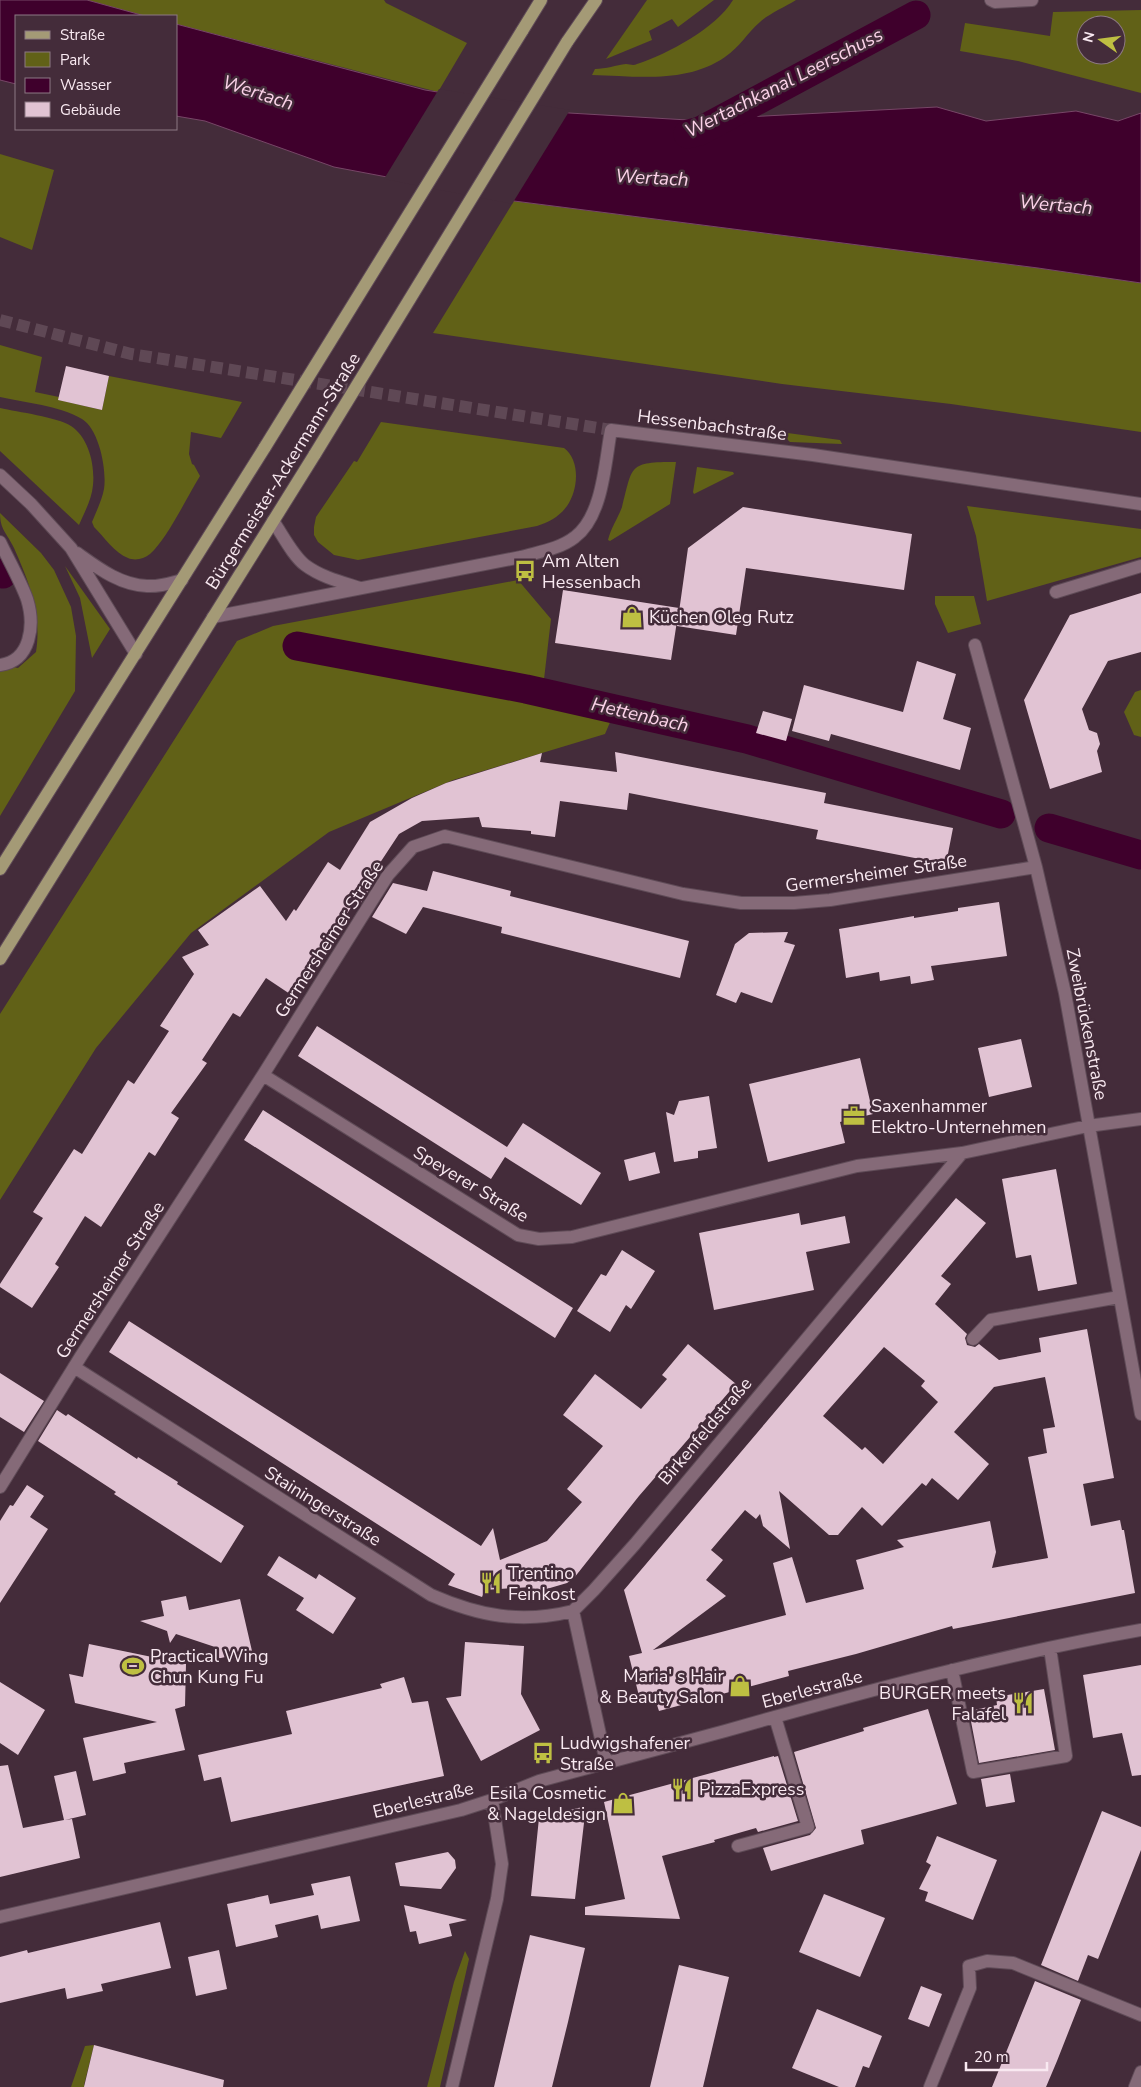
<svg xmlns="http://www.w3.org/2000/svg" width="1141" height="2087" font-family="'Nunito Sans',sans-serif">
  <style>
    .green { fill: #616117; fill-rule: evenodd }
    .water { fill: #3f002c; stroke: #774667 }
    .pier { fill: #442c3a }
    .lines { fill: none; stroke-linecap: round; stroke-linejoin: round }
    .canal { stroke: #3f002c; stroke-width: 29 }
    .building { fill: #e1c3d3; fill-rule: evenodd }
    .minor-tunnel { stroke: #5f4855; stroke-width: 12; stroke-dasharray: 12 6; stroke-linecap: butt }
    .minor-casing { stroke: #5f4b57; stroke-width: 14 }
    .major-casing { stroke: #5f4b57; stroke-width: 14 }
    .minor { stroke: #856a78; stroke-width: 12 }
    .major { stroke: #a49a76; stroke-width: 12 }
    .major-bridge-casing { stroke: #5f4b57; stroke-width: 14; stroke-linecap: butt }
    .major-bridge { stroke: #a49a76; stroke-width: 12 }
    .labels { text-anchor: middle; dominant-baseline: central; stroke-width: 5; stroke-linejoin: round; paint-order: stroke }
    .street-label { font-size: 18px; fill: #f9e9f1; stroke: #442c3a }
    .poi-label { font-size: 18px; fill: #f9e9f1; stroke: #442c3a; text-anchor: start }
    .water-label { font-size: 19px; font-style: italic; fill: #fcd3e9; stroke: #442c3a }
  </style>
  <rect width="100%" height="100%" fill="#442c3a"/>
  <path class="green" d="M87 0H384L386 3 467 43 438 92 176 24V16H145Z
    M647 0H714L678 27 672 19 649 31 652 40 606 59Z
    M733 0H796C785 7 770 13 760 22 747 33 740 47 725 57 686 84 636 76 592 75L595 69C606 69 616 65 626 64 630 64 633 66 637 64 668 54 716 28 733 0Z
    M1141 10V93L1018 61 960 51 965 23 1050 36 1053 12ZM1086 25H1116V55H1086Z
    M0 154 54 170 32 250 0 237Z
    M514 201 1038 268 1141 283V432L951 404 782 384 433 333Z
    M0 345 42 357 35 392 59 397V400L102 410 109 376 242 402 221 438 191 432 189 454 192 464 194 465 200 476C187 497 167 539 150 554 144 559 135 561 128 558 115 553 104 537 94 527L92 522C96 512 102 500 104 489 107 470 99 429 82 419 58 405 26 403 0 397Z
    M0 408C18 412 57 417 71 426 89 438 95 465 93 485 92 499 84 513 79 525L0 451Z
    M381 422 564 448C581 461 578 490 567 506 559 517 549 522 537 526L358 560 334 555 318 542 314 535V527L316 517 354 461 357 462Z
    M780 432 840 440 842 444 790 442Z
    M676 462 670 504 610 541 608 540C611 528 618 518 622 507 633 465 628 462 676 462Z
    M697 467 733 472 734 474 694 494 693 492Z
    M967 506 1141 529V557L987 601 976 536Z
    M0 513 41 553 54 570 71 607 76 636 75 691 0 816V664L18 668 36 652C42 614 29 582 14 548 7 533 0 530 0 513Z
    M65 566 110 629 92 658 80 598Z
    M518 580 551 619 541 705 611 720 605 734 453 780 329 832 191 933 96 1048 0 1200V1014L237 641 273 626Z
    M935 596H974L981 624 948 633 935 604Z
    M1141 690V737L1134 735 1124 712 1135 692Z
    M465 1951 469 1959 440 2087H427L454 1982Z
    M94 2045 84 2085 89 2087H71L85 2046Z"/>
  <path class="water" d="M0 0H87L145 16H16V84L0 80Z
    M176 24 425 90 569 113 688 120 937 107 986 121 1076 111 1118 121 1141 113V283L1038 268 514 201 334 167 205 121 176 116Z"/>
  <path class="pier" d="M439 89 570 110 512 204 384 179Z"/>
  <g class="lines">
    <path class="canal" d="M688 134 700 131 916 15
      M0 573 3 574
      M297 646 526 689 747 739 1001 814
      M1049 828 1141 855"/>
  </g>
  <path class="building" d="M66 366 109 376 102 410 58 400Z
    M743 507 912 534 904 590 746 568 736 635 677 626 688 548Z
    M563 590 679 608 671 660 555 643Z
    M1141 593V652L1108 661 1082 709 1089 730 1097 733 1100 744 1097 751 1102 772 1050 789 1024 700 1070 615Z
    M917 661 956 674 943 719 971 728 960 770 831 734 829 741 792 731 804 685 903 712Z
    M763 711 792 719 786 741 756 733Z
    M615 752 826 793 824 803 953 828 946 864 816 839 818 830 629 793 627 810 560 801 555 837 531 834V831L482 827 479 817 422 821 399 834 370 878 376 879 357 909 352 906 293 996 266 978 240 1017 233 1013 202 1060 207 1063 171 1113 179 1118 155 1156 149 1152 101 1227 85 1216 55 1264 59 1267 32 1308 0 1287V1284L43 1218 33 1212 74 1149 82 1154 128 1080 134 1084 169 1031 160 1026 194 974 182 957 209 945 198 930 260 886 286 921 294 909 296 911 328 862 340 870 370 822 412 798 446 783 542 753 540 762 617 772Z
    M433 871 511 891 510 896 689 941 680 978 501 933 502 927 423 907 406 934 372 917 393 883 427 891Z
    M999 902 1007 956 931 966 934 980 911 984 910 976 880 981 879 972 846 978 839 929 914 916V918L958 911V908Z
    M788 932 784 942 795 945 772 1003 741 992 736 1003 716 995 735 944 749 933Z
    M317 1026 507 1147 523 1123 601 1173 581 1205 505 1157 491 1179 298 1056Z
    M1021 1039 1032 1087 989 1097 978 1048Z
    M860 1058 873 1114 840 1122 845 1143 768 1162 749 1084Z
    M709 1096 717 1148 698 1151V1158L674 1162 666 1112 674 1115 679 1101Z
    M263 1110 573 1308 555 1338 244 1140Z
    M655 1152 660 1173 629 1181 624 1160Z
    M1056 1169 1077 1284 1038 1291 1031 1255 1016 1258 1002 1179Z
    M956 1198 986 1223 941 1276 951 1284 935 1304 967 1334 965 1338 967 1345 975 1347 979 1344 999 1360 1041 1352 1039 1338 1087 1329 1114 1478 1083 1484 1091 1526 1120 1520 1122 1530H1124L1135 1593 953 1629 952 1626 856 1654 788 1671 789 1676 659 1711 655 1699 641 1704 629 1656 642 1653 624 1590ZM884 1347 925 1381 921 1386 938 1402 883 1464 865 1447 862 1450 823 1416ZM1045 1377 1055 1427 1043 1429 1047 1453 1028 1457 1048 1558 992 1568 996 1552 990 1521 897 1540 904 1547 856 1560 864 1589 806 1603 792 1557 773 1563 786 1615 653 1650 726 1596 706 1580 723 1560 711 1550 745 1510 756 1519 760 1514 763 1526 790 1549 779 1491 829 1535H838L862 1507 882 1526 922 1483 926 1486 932 1478 958 1500 989 1464 954 1432 994 1387Z
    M799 1213 801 1225 845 1216 850 1243 806 1252 814 1290 714 1310 699 1233Z
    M622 1250 655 1271 631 1309 626 1305 610 1332 577 1311 601 1274 606 1276Z
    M129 1321 481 1546 493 1528 500 1560 547 1541 582 1502 567 1489 603 1446 563 1415 595 1374 641 1409 667 1379 662 1375 688 1344 736 1384 639 1496 574 1578 567 1583 533 1593 531 1587 485 1590 482 1597 448 1585 455 1574 109 1352Z
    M0 1373 44 1401 24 1432 0 1417Z
    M57 1410 66 1416 68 1414 137 1459 138 1457 178 1482 177 1484 244 1526 221 1563 114 1494 116 1492 38 1441Z
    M27 1485 44 1496 30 1517 48 1529 0 1603V1521L10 1505 13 1506Z
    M279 1556 316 1579 319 1574 356 1598 333 1634 296 1610 304 1598 267 1575Z
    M186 1596 189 1610 240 1599 252 1651 212 1660 215 1647 176 1634 170 1643 167 1631 140 1621 164 1616 161 1601Z
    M465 1642 524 1646 521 1694 540 1730 481 1761 446 1698 461 1696Z
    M89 1644 186 1664 185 1706 175 1709 185 1750 124 1763 126 1773 93 1781 83 1738 157 1722 75 1703 69 1674 83 1677Z
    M1141 1665V1775L1132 1776 1122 1733 1093 1738 1083 1675Z
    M404 1677 412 1703 428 1701 444 1776 231 1822 221 1777 204 1781 198 1755 292 1734 286 1711 382 1688 380 1684Z
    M0 1682 45 1710 18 1755 0 1743Z
    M1044 1689 1055 1750 979 1763 969 1711 997 1705 996 1697Z
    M928 1709 957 1804 861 1830 864 1844 771 1871 763 1848 810 1835 816 1828 794 1752 864 1731 863 1728Z
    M774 1756V1757L778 1756 798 1821 758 1832 756 1828 714 1840 715 1842 662 1856 680 1919 585 1915V1907L625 1899 604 1802Z
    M8 1765 23 1828 64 1820 54 1776 76 1771 86 1815 65 1820 72 1819 80 1858 0 1877V1766Z
    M1010 1774 1015 1802 986 1807 981 1779Z
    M586 1806 575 1899 531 1896 539 1818Z
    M1102 1811 1141 1827V1850L1098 1959 1088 1955 1078 1981 1041 1965Z
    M937 1836 997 1860 973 1920 925 1901 928 1892 919 1889 931 1865 926 1862Z
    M448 1852 455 1860 456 1868 441 1889 400 1886 395 1863Z
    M350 1876 360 1921 321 1929 318 1915 275 1925 278 1937 236 1947 227 1904 268 1895 270 1904 314 1895 311 1884Z
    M824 1894 885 1918 860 1977 799 1952Z
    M404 1905 467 1920 449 1924 452 1936 419 1944 416 1931 410 1932Z
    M160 1922 171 1968 101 1984 103 1991 67 1999 65 1988 0 2003V1957L27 1950 28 1953Z
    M530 1935 585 1948 568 2022 552 2087H494Z
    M219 1950 227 1989 196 1996 188 1957Z
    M679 1965 729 1977 703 2087H650Z
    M1035 1981 1081 2000 1057 2061 1046 2087H992Z
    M921 1986 942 1994 929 2027 908 2019Z
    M817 2009 882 2036 869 2068 863 2066 855 2087H839L792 2068Z
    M94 2045 224 2080 223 2087H84Z"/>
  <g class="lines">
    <path class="minor-tunnel" d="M0 320 131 354 611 430"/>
    <g class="minor-casing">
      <path id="minor" d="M991 0 995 2 1032 0
        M0 475 31 504 71 548 136 654
        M273 521C282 534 293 556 305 565 321 577 341 582 360 588
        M0 542C9 561 20 580 27 599 35 625 31 661 0 665
        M77 553C98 568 120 585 147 586 159 587 171 583 182 580
        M1056 592 1141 566
        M213 617 521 557C538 552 560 549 575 537 603 516 605 462 611 430L813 455 1141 504
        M975 645 1036 867 1065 993 1141 1414
        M263 1075 518 1235 539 1239 572 1237 857 1166 962 1153 1088 1126 1141 1119
        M973 1339 991 1320 1119 1297
        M74 1367 431 1595C479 1616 521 1624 573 1611
        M0 1487 81 1356 263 1075 388 875 413 847 445 836 683 894 741 903H794L830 900 1036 867
        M952 1670 973 1772 1066 1756 1050 1648
        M606 1762 573 1611 594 1590 635 1544 962 1153
        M738 1846 808 1827 775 1717
        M0 1917 461 1810 492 1800 539 1781C601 1764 663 1748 725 1731 862 1692 1000 1655 1141 1630
        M452 2087 497 1899 502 1864 492 1800
        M930 2087 970 1988 969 1966 987 1961 1013 1963 1141 2015
        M1135 2087 1141 2072"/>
    </g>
    <g class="major-casing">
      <path id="major" d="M522 31 541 0
        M567 42 596 0
        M0 869 265 447
        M0 959 315 454"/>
    </g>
    <use href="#minor" class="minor"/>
    <use href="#major" class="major"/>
    <g class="major-bridge-casing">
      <path id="major-bridge" d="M265 447 522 31
        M315 454 567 42"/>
    </g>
    <use href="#major-bridge" class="major-bridge"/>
  </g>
  <defs>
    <g id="bus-bare" transform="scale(1.725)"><path d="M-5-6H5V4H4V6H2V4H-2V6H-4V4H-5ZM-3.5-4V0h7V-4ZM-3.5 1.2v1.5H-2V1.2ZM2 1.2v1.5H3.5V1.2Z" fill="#bebf42" stroke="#442c3a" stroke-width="2.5" paint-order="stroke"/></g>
    <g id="shop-bare" transform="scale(1.725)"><path d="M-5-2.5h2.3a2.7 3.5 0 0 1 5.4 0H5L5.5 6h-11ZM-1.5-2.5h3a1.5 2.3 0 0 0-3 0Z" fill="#bebf42" stroke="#442c3a" stroke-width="2.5" paint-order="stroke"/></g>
    <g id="office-bare" transform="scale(1.725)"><path d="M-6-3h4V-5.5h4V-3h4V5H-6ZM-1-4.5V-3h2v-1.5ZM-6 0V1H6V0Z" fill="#bebf42" stroke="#442c3a" stroke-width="2.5" paint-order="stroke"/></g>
    <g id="restaurant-bare" transform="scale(1.725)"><path d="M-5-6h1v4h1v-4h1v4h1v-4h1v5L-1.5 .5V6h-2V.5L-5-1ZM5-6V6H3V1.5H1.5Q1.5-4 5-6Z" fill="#bebf42" stroke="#442c3a" stroke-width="2.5" paint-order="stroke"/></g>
    <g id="stadium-bare" transform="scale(1.725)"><path d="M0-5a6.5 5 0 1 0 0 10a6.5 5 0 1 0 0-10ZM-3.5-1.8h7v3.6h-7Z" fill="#bebf42" stroke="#442c3a" stroke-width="2.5" paint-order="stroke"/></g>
  </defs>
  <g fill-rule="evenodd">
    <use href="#bus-bare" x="525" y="571"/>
    <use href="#shop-bare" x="632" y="617"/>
    <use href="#office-bare" x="854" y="1116"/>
    <use href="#restaurant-bare" x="491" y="1583"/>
    <use href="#stadium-bare" x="133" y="1666"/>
    <use href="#shop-bare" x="740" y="1686"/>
    <use href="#restaurant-bare" x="1023" y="1703"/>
    <use href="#bus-bare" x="543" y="1753"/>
    <use href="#restaurant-bare" x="682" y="1789"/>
    <use href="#shop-bare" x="623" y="1803"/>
  </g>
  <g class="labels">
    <g class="street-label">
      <text transform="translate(712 425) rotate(7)">Hessenbachstraße</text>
      <text transform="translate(283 471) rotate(-58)">Bürgermeister-Ackermann-Straße</text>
      <text transform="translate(876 873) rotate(-8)">Germersheimer Straße</text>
      <text transform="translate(329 939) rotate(-57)">Germersheimer Straße</text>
      <text transform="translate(1087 1024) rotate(79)">Zweibrückenstraße</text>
      <text transform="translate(471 1184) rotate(31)">Speyerer Straße</text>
      <text transform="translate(110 1280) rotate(-57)">Germersheimer Straße</text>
      <text transform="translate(705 1431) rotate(-50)">Birkenfeldstraße</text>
      <text transform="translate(323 1506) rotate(32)">Stainingerstraße</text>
      <text transform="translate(812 1689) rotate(-15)">Eberlestraße</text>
      <text transform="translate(423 1800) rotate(-14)">Eberlestraße</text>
    </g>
    <g class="poi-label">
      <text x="542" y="561">Am Alten<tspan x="542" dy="21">Hessenbach</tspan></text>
      <text x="649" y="617">Küchen Oleg Rutz</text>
      <text x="871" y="1106">Saxenhammer<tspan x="871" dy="21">Elektro-Unternehmen</tspan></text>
      <text x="508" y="1573">Trentino<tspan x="508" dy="21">Feinkost</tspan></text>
      <text x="150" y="1656">Practical Wing<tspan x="150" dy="21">Chun Kung Fu</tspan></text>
      <text x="724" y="1676" text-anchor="end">Maria' s Hair<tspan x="724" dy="21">&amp; Beauty Salon</tspan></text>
      <text x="1006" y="1693" text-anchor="end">BURGER meets<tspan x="1006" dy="21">Falafel</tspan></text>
      <text x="560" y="1743">Ludwigshafener<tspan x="560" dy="21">Straße</tspan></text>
      <text x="699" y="1789">PizzaExpress</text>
      <text x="606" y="1793" text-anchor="end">Esila Cosmetic<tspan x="606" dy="21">&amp; Nageldesign</tspan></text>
    </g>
    <g class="water-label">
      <text transform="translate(784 83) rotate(-27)">Wertachkanal Leerschuss</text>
      <text transform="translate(258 93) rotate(18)">Wertach</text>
      <text transform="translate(652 178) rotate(3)">Wertach</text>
      <text transform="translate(1056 205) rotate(5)">Wertach</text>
      <text transform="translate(640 715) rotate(13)">Hettenbach</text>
    </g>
  </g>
  <rect x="15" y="15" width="162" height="115" fill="#442c3a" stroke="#8c7883"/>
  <rect x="25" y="31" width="25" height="8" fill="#a49a76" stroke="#8c7883"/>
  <text x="60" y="40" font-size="15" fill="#f9e9f1">Straße</text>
  <rect x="25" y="52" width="25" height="15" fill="#616117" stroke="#8c7883"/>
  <text x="60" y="65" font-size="15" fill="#f9e9f1">Park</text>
  <rect x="25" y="78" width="25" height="15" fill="#3f002c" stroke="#8c7883"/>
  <text x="60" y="90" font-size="15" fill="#f9e9f1">Wasser</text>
  <rect x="25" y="102" width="25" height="15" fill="#e1c3d3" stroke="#8c7883"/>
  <text x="60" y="115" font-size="15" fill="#f9e9f1">Gebäude</text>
  <g transform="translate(1101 40) rotate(284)"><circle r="24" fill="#442c3a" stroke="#8c7883"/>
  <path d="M0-4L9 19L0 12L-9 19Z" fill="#bebf42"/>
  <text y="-8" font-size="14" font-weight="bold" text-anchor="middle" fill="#f9e9f1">N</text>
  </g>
  <path d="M966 2062v8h81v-8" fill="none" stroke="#f9e9f1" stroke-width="2.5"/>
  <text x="974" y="2062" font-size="15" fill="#f9e9f1" stroke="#442c3a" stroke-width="4" paint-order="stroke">20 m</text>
</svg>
